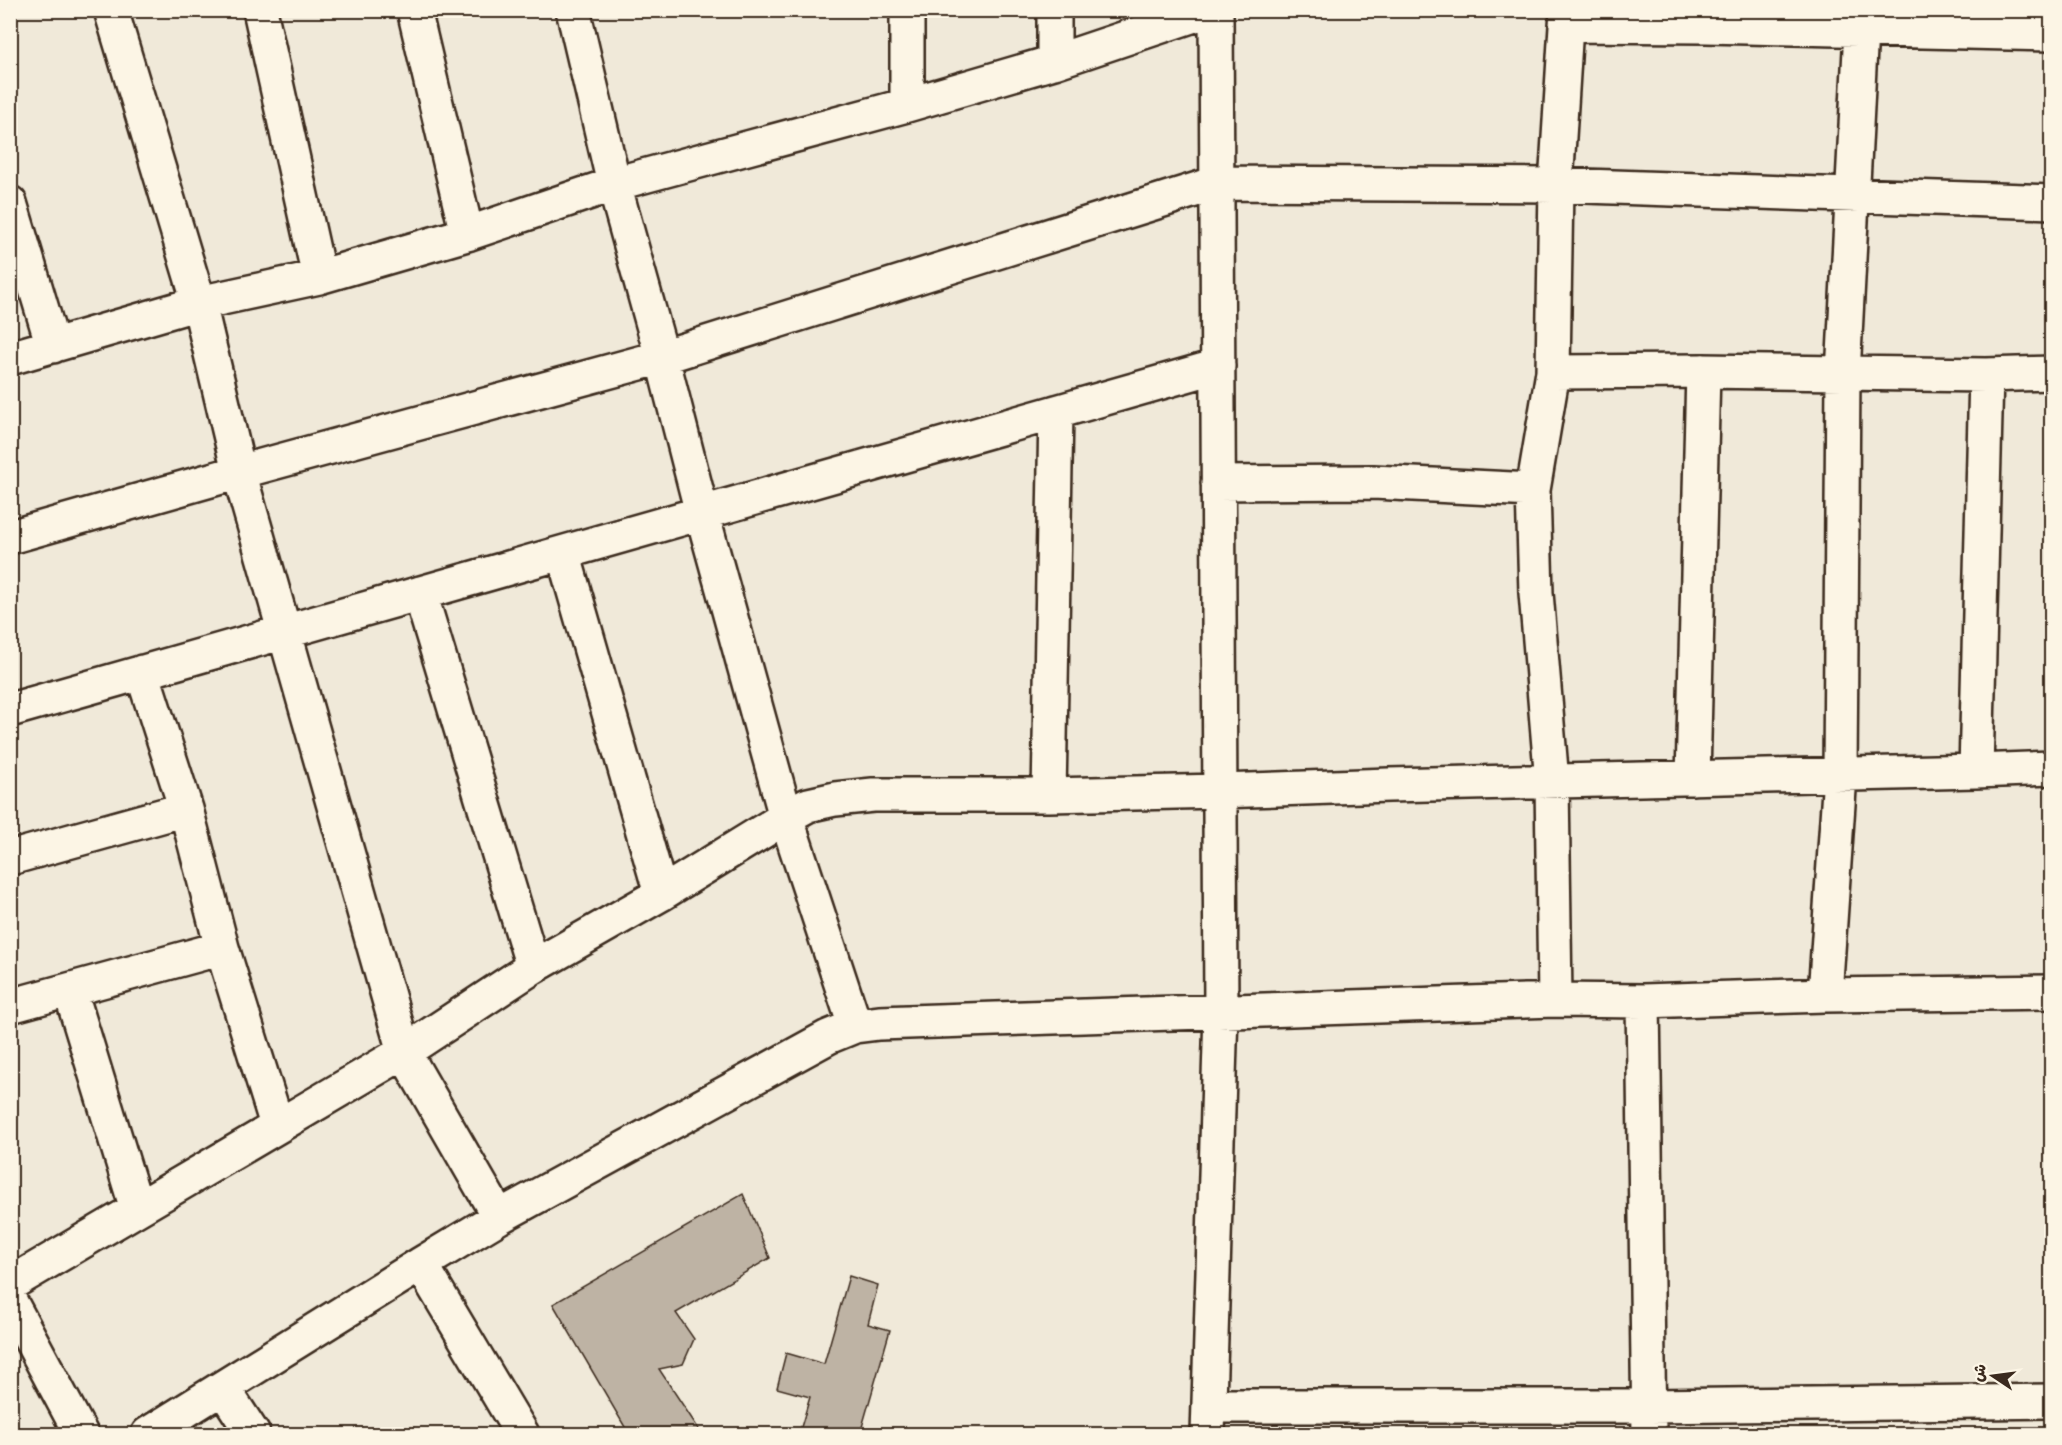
<svg xmlns="http://www.w3.org/2000/svg" width="2062" height="1445" font-family="'Shantell Sans','Playpen Sans Arabic',sans-serif">
  <style>
    .building { fill: #beb3a4; stroke: #3b2a1e; stroke-width: 1.5 }
    .lines { fill: none; stroke-linecap: round; stroke-linejoin: round }
    .minor-casing { stroke: #3b2a1e; stroke-width: 38 }
    .minor { stroke: #fcf5e5; stroke-width: 33 }
  </style>
  <rect width="100%" height="100%" fill="#f0e9d9"/>
  <filter id="ink" filterUnits="userSpaceOnUse"><feTurbulence type="fractalNoise" baseFrequency=".0167" numOctaves="2"/><feDisplacementMap in="SourceGraphic" scale="12" xChannelSelector="R" yChannelSelector="G"/><feConvolveMatrix kernelMatrix="1 2 1 2 8 2 1 2 1" color-interpolation-filters="sRGB"/></filter>
  <g filter="url(#ink)">
    <path class="building" d="M743 1194 770 1258 676 1313 694 1339 683 1364 659 1369 702 1434H629L553 1304Z
      M849 1276 878 1285 868 1324 890 1330 860 1434H799L810 1397 777 1388 786 1353 824 1364Z"/>
    <g class="lines">
      <g class="minor-casing">
        <path id="minor" d="M111 10 199 303 239 472 404 1052 499 1217
          M260 10 319 277
          M414 10 467 234
          M573 10 614 184 662 357 702 513 786 817 855 1026
          M907 10V105
          M1566 25 1706 26 2052 34
          M1054 62V10
          M10 203 53 346
          M10 358 199 303 319 277 467 234 614 184 907 105 1054 62 1209 10
          M1553 372 1703 371 1986 375 2052 373
          M1218 483 1373 482 1533 490
          M10 537 239 472 662 357 1217 183 1556 185 2052 202
          M563 553 661 894
          M420 593 533 967
          M142 672 186 809 222 948 277 1125
          M10 710 1218 366
          M1976 771 1986 375
          M1693 778 1703 371
          M1049 795 1056 412
          M10 858 186 809
          M70 990 137 1209
          M1825 995 1840 775 1843 374 1861 30
          M1555 1000 1552 782 1536 593 1533 490 1553 372 1556 185 1567 10
          M1643 1001 1649 1434
          M10 1006 222 948
          M421 1264 522 1434
          M10 1284 404 1052 533 967 661 894 786 817 808 805 835 799 873 795H1049L1220 791 1389 785 1976 771 2052 768
          M10 1301 81 1434
          M223 1388 253 1434
          M1210 1406H1650L2052 1401
          M148 1434 421 1264 499 1217 828 1037 855 1026 879 1023 1555 1000 1643 1001 1825 995 2052 992
          M1208 1434 1221 1012 1216 10"/>
      </g>
      <use href="#minor" class="minor"/>
    </g>
  </g>
  <rect width="2062" height="1445" fill="none" stroke="#fcf5e5" stroke-width="36"/>
  <rect x="18" y="18" width="2026" height="1409" fill="none" stroke="#3b2a1e" stroke-width="2" filter="url(#ink)"/>
  <g transform="translate(1993 1376) rotate(283)" stroke="#fcf5e5" stroke-width="4.5" paint-order="stroke">
  <path d="M0-4.5L10 22L0 15L-10 22Z" fill="#3b2a1e"/>
  <text y="-9" font-size="16" font-weight="bold" text-anchor="middle" fill="#3b2a1e">ش</text>
  </g>
</svg>
